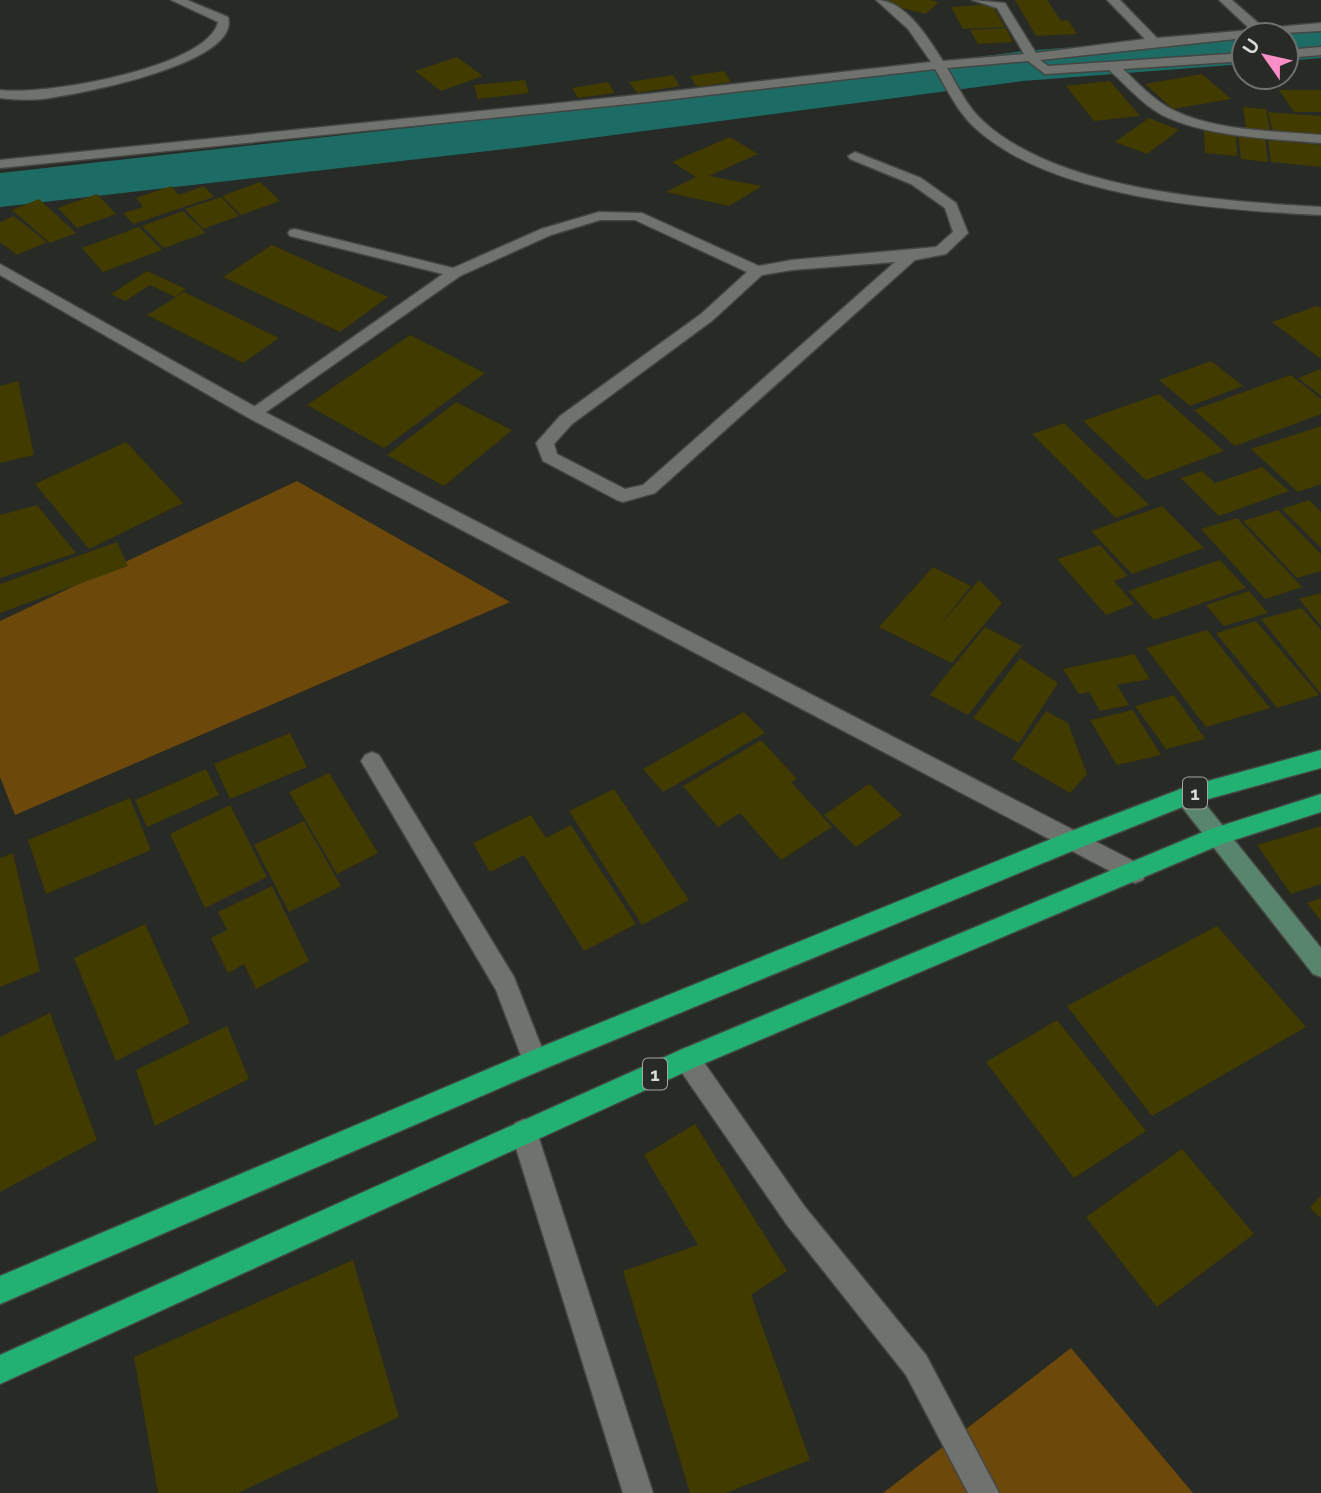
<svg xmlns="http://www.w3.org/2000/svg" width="1321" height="1493" font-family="Raleway,sans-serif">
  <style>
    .green { fill: #6d480b }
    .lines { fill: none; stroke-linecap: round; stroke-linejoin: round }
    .river { fill: #1d6b65; fill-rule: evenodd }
    .building { fill: #423b00 }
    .lane-casing { stroke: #444643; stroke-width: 3 }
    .street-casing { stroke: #444643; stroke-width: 3 }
    .secondary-casing { stroke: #444643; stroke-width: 3 }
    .highway-casing { stroke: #444643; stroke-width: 3 }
    .lane { fill: #70736d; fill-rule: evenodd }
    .street { fill: #70736d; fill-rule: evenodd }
    .secondary { fill: #59856f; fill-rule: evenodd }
    .highway { fill: #22b073; fill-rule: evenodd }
    .labels { text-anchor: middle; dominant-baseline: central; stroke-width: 7; stroke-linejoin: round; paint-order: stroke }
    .shield { fill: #272a25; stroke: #a4a6a2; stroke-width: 2 }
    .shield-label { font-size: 19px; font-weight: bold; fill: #d9dbd8 }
  </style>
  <rect width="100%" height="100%" fill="#272a25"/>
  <path class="green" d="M297 481 510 602 15 815 0 777V621Z
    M1071 1348 1193 1493H883Z"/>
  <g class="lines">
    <path class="river" d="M1321 28V58L1286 61V35H1270Z
      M1244 34 1248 35H1244V64L1023 81 515 148 0 207V173L515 116 1023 51Z"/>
  </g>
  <path class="building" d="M886 0H930L939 2 925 14 883 3Z
    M1015 0H1047L1061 21 1068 20 1077 34 1036 36Z
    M992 4 1005 27 963 29 951 7Z
    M1006 28 1013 42 978 44 970 30Z
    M457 57 483 76 441 91 415 71Z
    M724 71 731 82 697 87 690 76Z
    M1202 74 1231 99 1173 109 1145 84Z
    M673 75 680 86 637 93 629 82Z
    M525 80 529 93 478 99 474 85Z
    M1110 81 1140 116 1094 121 1066 86Z
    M608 82 615 93 578 98 572 88Z
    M1279 90H1321V112H1294Z
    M1243 107 1266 109 1270 130 1246 128Z
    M1268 112 1321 116V136L1273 132Z
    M1149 118 1179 130 1147 154 1115 142Z
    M1204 130 1236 134 1237 156 1205 153Z
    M1238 135 1265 138 1268 162 1241 159Z
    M730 137 758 154 709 176 762 186 729 206 666 192 696 177 672 162Z
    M1268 140 1321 145V167L1271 162Z
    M260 182 280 201 241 215 222 196Z
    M171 186 179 195 204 186 214 197 133 224 123 213 143 207 136 198Z
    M97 194 116 214 77 228 58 208Z
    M221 197 239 216 203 229 185 209Z
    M39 199 76 233 50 243 12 210Z
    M183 211 206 233 164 248 142 226Z
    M14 216 47 242 17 255 0 242V222Z
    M139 227 162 250 103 272 82 248Z
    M272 245 388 297 340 332 223 277Z
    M147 271 186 289 175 297 150 285 125 301 111 294Z
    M184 292 279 338 243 363 147 315Z
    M1317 306 1321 308V359L1272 322Z
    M410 335 485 373 384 448 307 405Z
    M1211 361 1243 386 1190 406 1159 380Z
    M1321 369V396L1298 378Z
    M1291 375 1321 399V414L1235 446 1194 410Z
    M18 381 34 455 0 463V386Z
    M1159 394 1224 451 1146 480 1083 421Z
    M456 402 512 430 444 486 387 455Z
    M1064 423 1149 505 1116 518 1032 434Z
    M1321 426V484L1298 492 1251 449Z
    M126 442 183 503 89 549 35 484Z
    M1262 467 1289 491 1219 516 1181 478 1202 471 1215 483Z
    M1309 500 1321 512V548L1282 509Z
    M37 505 76 553 0 578V515Z
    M1162 506 1204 548 1132 574 1091 531Z
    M1278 510 1321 554V571L1297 578 1243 521Z
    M1237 518 1302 587 1265 599 1201 529Z
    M117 542 128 566 0 613V584Z
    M1100 545 1128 576 1114 581 1134 604 1106 615 1057 559Z
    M1220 560 1246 588 1154 620 1128 591Z
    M933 567 971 586 937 629 979 580 1002 603 952 663 879 627Z
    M1249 591 1268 613 1224 626 1206 605Z
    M1321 593V626L1299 599Z
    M1302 608 1321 630V694L1261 619Z
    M1256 621 1319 695 1277 708 1216 633Z
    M985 627 1022 646 968 715 930 695Z
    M1207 630 1270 708 1206 727 1146 648Z
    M1134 654 1150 679 1117 685 1129 705 1100 711 1089 692 1079 694 1063 669Z
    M1020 658 1058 683 1019 743 973 718Z
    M1174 695 1205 739 1166 749 1135 706Z
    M1133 710 1161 755 1117 765 1090 720Z
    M1046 711 1068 723 1087 774 1070 793 1012 759Z
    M744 712 765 733 663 792 643 769Z
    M290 733 307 767 230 799 214 764Z
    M761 740 797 779 791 782 832 827 781 860 740 813 718 827 683 786Z
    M206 769 219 795 147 827 135 800Z
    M329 773 378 853 337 874 289 792Z
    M869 784 902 815 856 847 824 815Z
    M614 789 689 900 642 925 569 811Z
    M130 798 151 850 46 894 28 840Z
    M230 805 267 877 205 908 170 834Z
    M531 815 546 838 571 825 636 924 584 951 524 855 490 872 473 843Z
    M304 821 341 886 289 912 254 845Z
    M1321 826V884L1291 894 1257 845Z
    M13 853 40 971 0 987V858Z
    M272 886 309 961 256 989 244 964 228 973 211 938 227 930 218 912Z
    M1321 898V921L1307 903Z
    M145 924 190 1023 116 1061 74 958Z
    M1217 926 1306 1027 1152 1116 1067 1006Z
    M50 1013 97 1140 0 1192V1037Z
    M1057 1020 1146 1131 1074 1178 986 1062Z
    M227 1026 249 1079 155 1126 136 1070Z
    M695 1124 787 1271 751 1295 810 1460 726 1493H690L623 1271 698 1245 644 1155Z
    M1182 1149 1254 1234 1157 1307 1086 1217Z
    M1321 1195V1218L1310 1208Z
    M353 1260 399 1417 238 1493H158L134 1357Z"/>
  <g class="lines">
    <g class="lane-casing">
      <path id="lane" d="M171 0H187L228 17C242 64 75 95 43 99 28 100 15 100 0 98V90C42 96 208 68 218 22Z
        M855 152 921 178 956 203 968 233 946 254 915 260 655 493 623 502 617 500 543 461 536 443 560 416 701 314 747 272 635 220H600L551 235 460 276 259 417 253 418 245 413 443 274 290 236 288 233 290 230 295 229 453 268 541 229 599 212 642 213 759 266 792 260 936 247 953 232 945 208 911 184 850 159 848 156ZM895 262 643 485 625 489 557 454 554 444 572 424 713 320 762 275 792 270Z
        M372 752 379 755 514 977 547 1061 544 1069 535 1073 526 1069 496 990 361 761 365 755Z
        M687 1047 696 1051 805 1207 926 1355 999 1493H968L906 1375 787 1225 678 1067 675 1059 678 1051Z
        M524 1119 533 1123 537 1132 653 1493H623L511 1132 515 1123Z"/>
    </g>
    <g class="street-casing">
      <path id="street" d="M876 0C906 0 928 38 943 61L1024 54 997 8 972 0 1005 3 1036 53 1145 39 1107 0H1120L1157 38 1251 30 1219 0H1232L1264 28 1321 23V31L1244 35V38L1040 60 1048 66 1244 53V61L1123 69C1138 83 1153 100 1173 110 1216 131 1273 131 1321 135V143C1273 139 1206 137 1162 115 1142 104 1126 85 1109 70L1045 74 1028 61 947 68C958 86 967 107 983 121 1060 192 1221 201 1321 207V215C1219 210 1051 199 974 127 957 111 947 89 935 69L647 102 0 168V160L647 94 931 62 908 29Z
        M1321 47V55L1286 58V50Z
        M0 264 259 409 1143 866 1146 873 1143 880 1135 883 1127 880 247 417 0 275Z"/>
    </g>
    <g class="secondary-casing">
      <path id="secondary" d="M1186 787 1194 790 1321 948V977L1313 974 1178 802 1175 796 1178 790Z"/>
    </g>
    <g class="highway-casing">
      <path id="highway" d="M1321 750V768L1190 804 1082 847 544 1069 0 1304V1276L526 1053 1066 833 1186 787Z
        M1321 794V812L1222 844 696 1067 0 1384V1355L678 1051 1208 830Z"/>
    </g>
    <use href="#lane" class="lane"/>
    <use href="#street" class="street"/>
    <use href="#secondary" class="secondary"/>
    <use href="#highway" class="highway"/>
  </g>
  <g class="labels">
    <g class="shield">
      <rect x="1183" y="777.5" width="24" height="31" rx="5"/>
      <rect x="643" y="1058.5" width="24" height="31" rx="5"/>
    </g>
    <g class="shield-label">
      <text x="1195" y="793">1</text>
      <text x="655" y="1074">1</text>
    </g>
  </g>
  <g transform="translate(1265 56) rotate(304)"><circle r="33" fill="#272a25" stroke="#6e716d" stroke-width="2"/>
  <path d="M0-5L12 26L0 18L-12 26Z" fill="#fa8fc7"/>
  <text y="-10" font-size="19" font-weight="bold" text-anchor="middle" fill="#d9dbd8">U</text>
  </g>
</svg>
